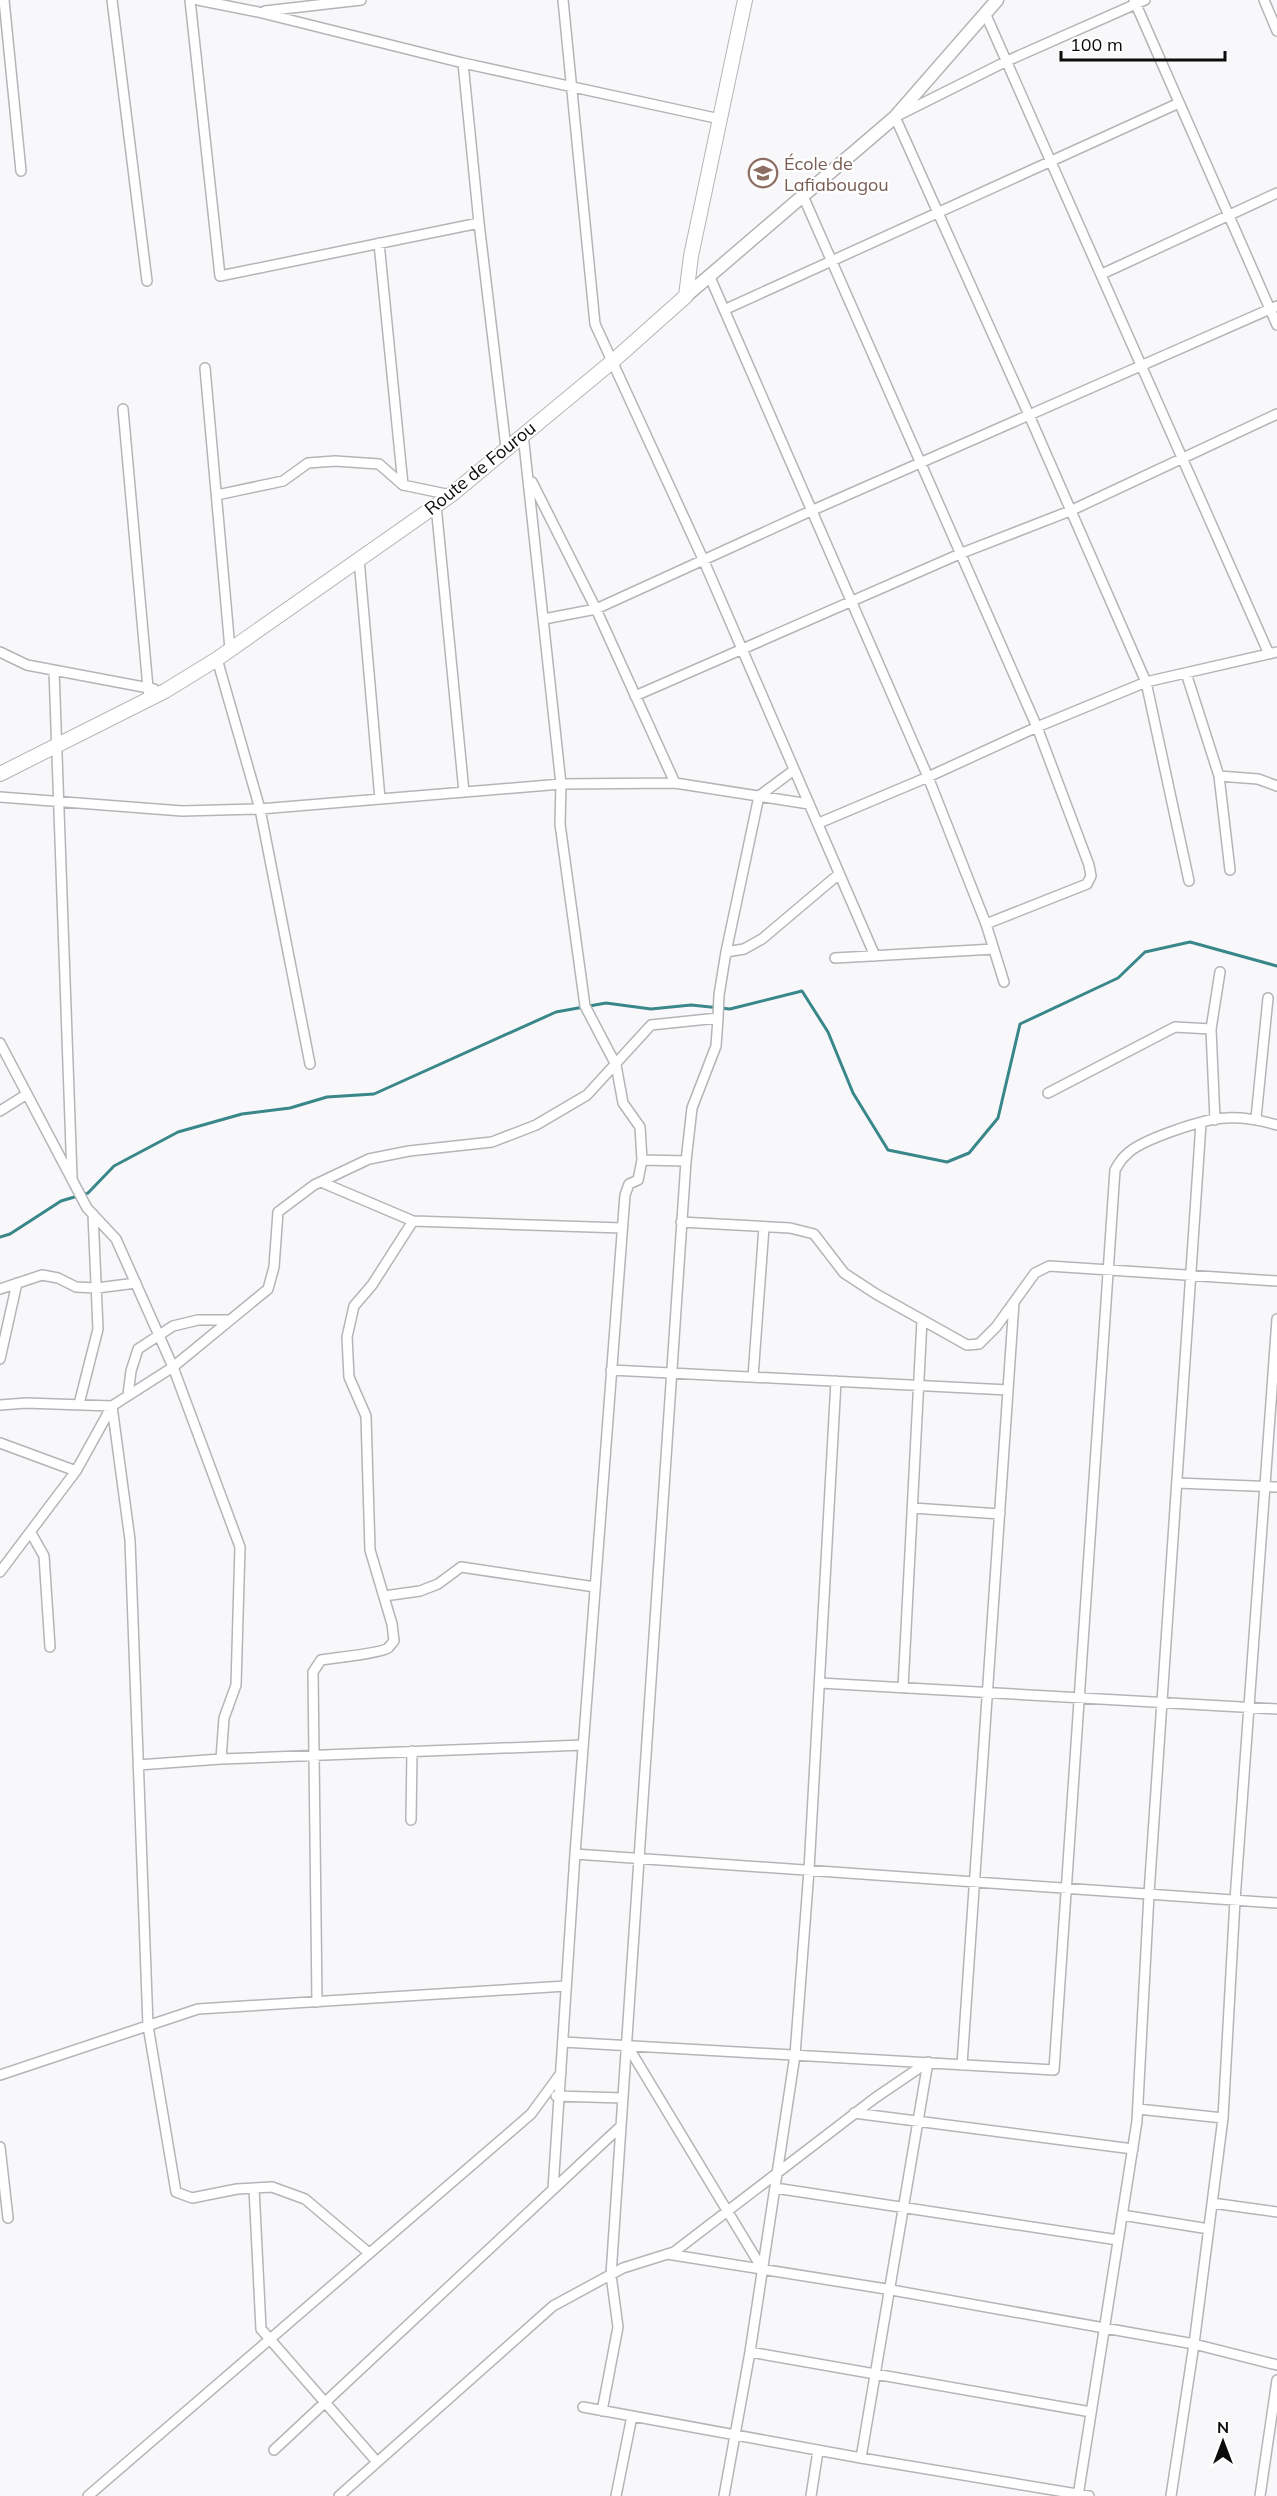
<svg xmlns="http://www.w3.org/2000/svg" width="1277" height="2496" font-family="Mulish,sans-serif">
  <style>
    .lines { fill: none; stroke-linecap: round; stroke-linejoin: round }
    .stream { stroke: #39878a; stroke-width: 3 }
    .minor-casing { stroke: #b4b5b6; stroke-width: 12 }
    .tertiary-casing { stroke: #b4b5b6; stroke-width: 15 }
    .secondary-casing { stroke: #b4b5b6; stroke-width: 16 }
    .minor { stroke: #fff; stroke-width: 9 }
    .tertiary { stroke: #fff; stroke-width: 12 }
    .secondary { stroke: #fff; stroke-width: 14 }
    .labels { text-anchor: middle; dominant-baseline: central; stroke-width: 4.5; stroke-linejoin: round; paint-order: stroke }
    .education-label { font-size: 18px; fill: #785e54; stroke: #fff; text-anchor: start }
    .street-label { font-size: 18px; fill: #0c0c0c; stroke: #fff }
  </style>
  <rect width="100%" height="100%" fill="#f8f8fa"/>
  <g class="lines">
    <path class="stream" d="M0 1237 10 1234 61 1201 88 1193 114 1166 178 1132 242 1114 290 1108 327 1097 374 1094 556 1012 606 1003 651 1009 691 1005 730 1009 802 991 828 1032 853 1093 888 1150 947 1162 969 1153 998 1118 1020 1024 1118 978 1145 952 1190 942 1277 966"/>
    <g class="minor-casing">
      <path id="minor" d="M4 0 21 171
        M112 0 147 281
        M190 0 220 276 479 223
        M198 0 258 12 463 63 720 119
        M563 0 595 324 703 559 875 956
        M1134 0 1277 325
        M1145 0 1007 61 895 117 1029 415 1146 682 1189 881
        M1264 0 1277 31
        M265 11 361 0
        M985 13 1269 654
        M463 63 479 223 506 448
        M803 196 1037 727 1089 865 1091 876 1087 884 986 924
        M379 243 403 485
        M1102 274 1277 193
        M709 275 928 777 986 924 1004 982
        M726 309 1179 103
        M205 368 230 649
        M123 409 149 699
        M523 434 561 784 560 824 585 1006 616 1065 623 1103 640 1127 642 1160 638 1180 629 1184 625 1195 575 1854 553 2189
        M532 482 596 609 675 783
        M217 495 283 481 308 463 335 461 379 464 403 485 451 495
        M436 505 464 792
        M359 559 380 799
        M544 619 596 609 813 510 1277 306
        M0 652 27 665 154 689
        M217 659 260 809 310 1064
        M54 670 72 1177
        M1186 673 1219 776 1230 870
        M635 696 962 553 1070 511 1277 414
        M1219 776 1258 779 1277 786
        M0 797 182 811 260 809 561 784 675 783 809 804
        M819 823 928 777 1037 727 1146 682 1277 652
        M726 952 744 949 762 939 839 874
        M835 958 994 949
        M0 1043 87 1208 116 1239 173 1367 240 1547 236 1685 224 1718 221 1759
        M1048 1093 1175 1027 1211 1029
        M0 1111 27 1094
        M1256 1118 1268 998
        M1215 1120 1211 1029 1220 972
        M642 1160 686 1161
        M321 1182 413 1221 622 1228
        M681 1222 790 1228 814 1234 844 1273 876 1294 967 1345 979 1344 996 1327 1035 1273 1049 1266 1277 1281
        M0 1289 42 1275 58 1278 76 1287 97 1288 136 1283
        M0 1359 17 1283
        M611 1370 1008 1390
        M753 1377 764 1227
        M128 1395 131 1371 138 1349 173 1326 198 1320H229
        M79 1404 98 1329 93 1214
        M0 1405 26 1403 112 1406 130 1540 148 2026 176 2192 192 2198 237 2189 272 2187 305 2199 369 2253
        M0 1443 76 1471
        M1177 1483 1277 1487
        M913 1508 1000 1514
        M31 1533 44 1556 50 1647
        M0 1572 76 1471 112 1406 173 1367 268 1289 274 1267 278 1212 314 1185 369 1159 409 1151 492 1142 536 1125 587 1095 651 1025 718 1018 719 995 726 952 759 796 794 770
        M384 1596 420 1591 438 1584 461 1567 595 1587
        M820 1683 1277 1709
        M903 1688 922 1320
        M138 1765 221 1759 583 1745
        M411 1820 412 1751
        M575 1854 1277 1903
        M317 2002 313 1672 321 1660C333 1658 382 1653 388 1648 390 1646 392 1643 394 1641L392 1624 370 1550 366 1416 349 1377 347 1337 354 1306 372 1285 413 1221
        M563 2042 1054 2070 1115 1170C1118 1165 1121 1159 1126 1155 1139 1140 1206 1118 1226 1118 1244 1117 1260 1120 1277 1125
        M627 2045 763 2270
        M962 2065 1014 1302
        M0 2075 198 2009 566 1986
        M556 2096 623 2098
        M1138 2109 1223 2118
        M854 2113 1133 2149
        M0 2147 8 2218
        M254 2188 261 2329 377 2462
        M775 2188 1118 2240
        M1212 2203 1277 2212
        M1122 2215 1209 2229
        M667 2254 886 2289 1194 2344 1277 2365
        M750 2352 1091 2412
        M583 2407 861 2458 1089 2496
        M602 2411 618 2327 611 2275 686 1161 692 1108 716 1046 718 1018
        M274 2450 621 2126
        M861 2458 928 2062
        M88 2496 531 2114 561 2073
        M339 2496 553 2306 623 2268 674 2252 875 2098 928 2062
        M616 2496 632 2416
        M724 2496 750 2352 795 2055 809 1870 836 1381
        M811 2496 818 2451
        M1078 2496 1137 2121 1149 1894 1201 1123
        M1171 2496 1194 2344 1223 2118 1235 1900 1277 1319
        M1260 2496 1277 2380"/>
    </g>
    <g class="tertiary-casing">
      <path id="tertiary" d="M686 296 895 117 997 0"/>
    </g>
    <g class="secondary-casing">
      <path id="secondary" d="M0 774 165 691 217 659 451 495 613 361 686 296 691 256 745 0"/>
    </g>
    <use href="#minor" class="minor"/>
    <use href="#tertiary" class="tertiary"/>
    <use href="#secondary" class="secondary"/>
  </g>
  <defs>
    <g id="school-ring" transform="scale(1.5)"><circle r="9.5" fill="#fff" stroke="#8d6e63" stroke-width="1.5"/><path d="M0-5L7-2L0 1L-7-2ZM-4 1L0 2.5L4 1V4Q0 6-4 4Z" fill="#8d6e63"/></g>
  </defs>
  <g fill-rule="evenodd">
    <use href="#school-ring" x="763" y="173"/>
  </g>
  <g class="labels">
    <g class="education-label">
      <text x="784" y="163">École de<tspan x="784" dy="21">Lafiabougou</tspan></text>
    </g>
    <g class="street-label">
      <text transform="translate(480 468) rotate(-39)">Route de Fourou</text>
    </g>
  </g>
  <g transform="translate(1223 2442)" stroke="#ffffff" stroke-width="4.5" paint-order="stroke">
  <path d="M0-4.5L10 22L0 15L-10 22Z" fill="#0c0c0c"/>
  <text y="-9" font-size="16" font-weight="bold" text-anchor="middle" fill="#0c0c0c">N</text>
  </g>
  <path d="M1061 51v9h164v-9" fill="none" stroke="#0c0c0c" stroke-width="3"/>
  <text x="1070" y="51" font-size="18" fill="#0c0c0c" stroke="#ffffff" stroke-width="4.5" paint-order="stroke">100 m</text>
</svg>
